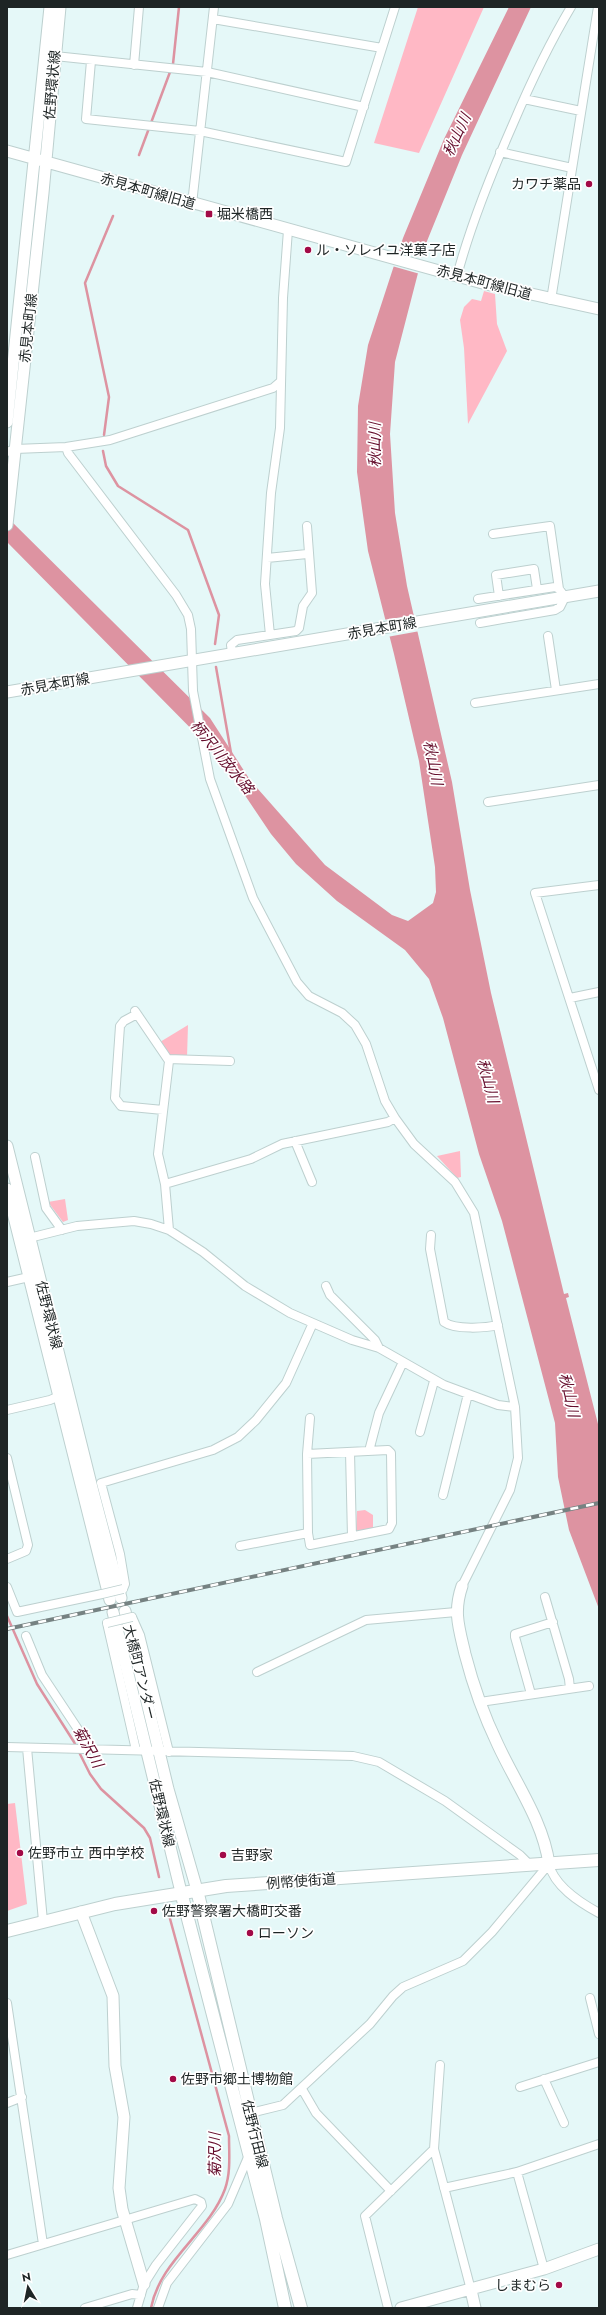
<svg xmlns="http://www.w3.org/2000/svg" width="606" height="2315" font-family="Jost,'Noto Sans JP',sans-serif">
  <style>
    .green { fill: #ffb8c5 }
    .water { fill: #dd93a1 }
    .pier { fill: #e5f8f8 }
    .lines { fill: none; stroke-linecap: round; stroke-linejoin: round }
    .stream { stroke: #dd93a1; stroke-width: 2.5 }
    .street-casing { stroke: #bdd0cf; stroke-width: 10 }
    .secondary-casing { stroke: #bdd0cf; stroke-width: 13 }
    .primary-casing { stroke: #bdd0cf; stroke-width: 14 }
    .street { stroke: #fff; stroke-width: 8 }
    .secondary { stroke: #fff; stroke-width: 11 }
    .primary { stroke: #fff; stroke-width: 12 }
    .rail-casing { stroke: #768282; stroke-width: 4 }
    .rail { stroke: #fff; stroke-width: 2.5; stroke-dasharray: 8; stroke-linecap: butt }
    .street-bridge-casing { stroke: #bdd0cf; stroke-width: 10; stroke-linecap: butt }
    .street-bridge { stroke: #fff; stroke-width: 8 }
    .poi-dot { fill: #a20a47; stroke: #fff; stroke-width: 1.5 }
    .labels { text-anchor: middle; dominant-baseline: central; stroke-width: 3.5; stroke-linejoin: round; paint-order: stroke }
    .street-label { font-size: 14px; fill: #1e2525; stroke: #fff }
    .poi-label { font-size: 14px; fill: #1e2525; stroke: #fff; text-anchor: start }
    .water-label { font-size: 15px; font-style: italic; fill: #650d2c; stroke: #fff }
  </style>
  <rect width="100%" height="100%" fill="#e5f8f8"/>
  <path class="green" d="M418 7H484L419 153 374 143Z
    M484 291 495 294 497 324 507 351 468 424 464 348 460 320 464 307 472 299 481 301Z
    M188 1025 187 1057 169 1055 160 1042Z
    M460 1151 461 1177 457 1178 437 1156Z
    M65 1199 68 1220 63 1222 48 1202Z
    M365 1510 373 1515V1530L356 1532 357 1511Z
    M15 1803 27 1904 7 1911V1804Z"/>
  <path class="water" d="M509 7H531L462 155 425 246 395 362 390 434 395 513 407 586 452 782 470 890 491 993 564 1294 568 1293 569 1297 566 1298 599 1428V1609L569 1530 558 1477 555 1423 502 1221 479 1154 443 1018 429 979 405 950 337 901 296 864 271 834 220 758 7 542V517L210 718 250 780 325 865 392 915 408 921 433 903 436 892 435 867 419 761 394 654 368 551 357 472 358 406 368 345 403 238 444 139Z"/>
  <path class="pier" d="M397 250 424 258 420 274 392 266Z
    M416 615 420 631 387 637 383 620Z"/>
  <g class="lines">
    <path class="stream" d="M139 155 173 64 179 7
      M104 435 109 397 85 283 113 216
      M103 451 106 466 118 486 188 530 219 615 215 644
      M216 667 231 753
      M7 1616 37 1684 74 1742 90 1774 101 1789 144 1828 150 1838 159 1877
      M151 2308C160 2260 209 2233 225 2189 231 2172 229 2154 229 2136L169 1915"/>
    <g class="street-casing">
      <path id="street" d="M213 19 382 48
        M55 56 207 72 364 107
        M91 61 86 119 200 131 346 162 395 7
        M134 65 139 7
        M524 99 581 111
        M500 152 572 168
        M192 204 214 7
        M457 276C471 223 491 174 513 124 530 84 549 44 571 7
        M551 300 598 7
        M66 447 68 453 176 595 188 615 191 629 193 691 210 779 253 898 297 982 309 996 342 1013 355 1025 366 1044 385 1101 395 1118 414 1144 455 1182 474 1213 515 1407 518 1458 510 1490 462 1586
        M7 452 15 449 66 447 110 440 273 388 280 382
        M493 534 550 526 559 589
        M267 558 307 554
        M499 596 496 575 534 569 537 589
        M478 599 555 587 559 589 565 597 560 607 555 610 480 623
        M270 635 265 584 271 493 280 428 283 298 288 230
        M548 636 556 690
        M232 653 231 645 237 640 296 631 299 628 303 606 312 593 307 526
        M475 703 599 684
        M488 802 599 785
        M599 885 535 893 599 1090
        M570 998 599 992
        M135 1011 169 1061 158 1154 165 1184 169 1230
        M137 1014 124 1021 120 1026 115 1098 121 1106 163 1110
        M168 1059 230 1061
        M295 1141 312 1182
        M35 1157 46 1208 62 1230
        M165 1184 251 1159 282 1144 388 1122 395 1118
        M431 1235 430 1249 444 1322C455 1330 486 1328 498 1325
        M25 1239 77 1226 134 1221 151 1224 169 1230 203 1252 245 1286 290 1313 352 1340 379 1348 444 1385 498 1405 515 1407
        M7 1282 29 1277
        M326 1286 330 1295 375 1340 379 1348
        M7 1410 50 1400 64 1394
        M420 1432 434 1381
        M388 1450 391 1453 392 1523 389 1529 310 1545 308 1533 307 1454Z
        M369 1451 379 1413 403 1362
        M350 1452 352 1537
        M307 1454 310 1418
        M7 1458 28 1545 26 1551 7 1559
        M443 1495 468 1394
        M240 1546 308 1533
        M7 1587 17 1612 102 1594
        M123 1589 125 1584 120 1554 101 1483 213 1450 238 1437 256 1420 286 1383 313 1323
        M545 1597 569 1679 570 1689
        M132 1617 140 1635 169 1752
        M107 1623 136 1750
        M26 1636 42 1675 91 1749
        M257 1672 366 1620 456 1612
        M531 1694 515 1637V1634L553 1622
        M480 1702 589 1686
        M7 1747 353 1756 379 1762 445 1801 520 1855 530 1865
        M27 1748 43 1921
        M549 1864C554 1886 579 1902 599 1913
        M590 1998 599 2034
        M7 2003 43 2244
        M440 2065 434 2149 471 2290
        M544 2079 564 2123
        M520 2087 599 2062
        M302 2089 316 2113 391 2191
        M7 2103 22 2097
        M246 2114 283 2105 370 2024 393 1996 403 1987 463 1961 492 1932 549 1864
        M517 2172 544 2269
        M444 2188 517 2172 599 2144
        M7 2255 195 2199 201 2202 202 2206 156 2265 144 2284 137 2308
        M85 2308 132 2294 141 2295
        M158 2308 167 2283 228 2204 249 2155
        M388 2308 365 2216 434 2149"/>
    </g>
    <g class="secondary-casing">
      <path id="secondary" d="M7 151 486 284 599 309
        M7 422 50 7
        M7 525 43 193 60 7
        M7 692 599 591
        M7 1146 91 1484 121 1598
        M7 1189 110 1600
        M462 1586C453 1612 459 1628 465 1654 473 1685 484 1716 498 1745 516 1784 543 1821 549 1864
        M125 1611 168 1789 197 1890
        M113 1612 181 1892
        M81 1912 113 1996 115 2066 124 2117 119 2188 122 2209 144 2284
        M471 2290 475 2308
        M401 2308 544 2269 599 2249"/>
    </g>
    <g class="primary-casing">
      <path id="primary" d="M197 1890 276 2218 301 2308
        M181 1892 266 2219 285 2308
        M7 1931 115 1904 226 1886 599 1860"/>
    </g>
    <use href="#street" class="street"/>
    <use href="#secondary" class="secondary"/>
    <use href="#primary" class="primary"/>
    <g class="rail-casing">
      <path id="rail" d="M7 1629 599 1503"/>
    </g>
    <use href="#rail" class="rail"/>
    <g class="street-bridge-casing">
      <path id="street-bridge" d="M102 1594 123 1589
        M107 1623 132 1617"/>
    </g>
    <use href="#street-bridge" class="street-bridge"/>
  </g>
  <g class="poi-dot">
    <circle cx="589" cy="184" r="4"/>
    <rect x="205" y="210" width="8" height="8" rx="2"/>
    <circle cx="308" cy="250" r="4"/>
    <circle cx="20" cy="1853" r="4"/>
    <circle cx="223" cy="1855" r="4"/>
    <circle cx="154" cy="1911" r="4"/>
    <circle cx="250" cy="1933" r="4"/>
    <circle cx="173" cy="2079" r="4"/>
    <circle cx="559" cy="2285" r="4"/>
  </g>
  <g class="labels">
    <g class="street-label">
      <text transform="translate(52 85) rotate(-85)">佐野環状線</text>
      <text transform="translate(148 191) rotate(16)">赤見本町線旧道</text>
      <text transform="translate(484 282) rotate(15)">赤見本町線旧道</text>
      <text transform="translate(28 328) rotate(-84)">赤見本町線</text>
      <text transform="translate(382 628) rotate(-10)">赤見本町線</text>
      <text transform="translate(55 684) rotate(-10)">赤見本町線</text>
      <text transform="translate(49 1315) rotate(76)">佐野環状線</text>
      <text transform="translate(140 1672) rotate(76)">大橋町アンダー</text>
      <text transform="translate(162 1813) rotate(77)">佐野環状線</text>
      <text transform="translate(301 1881) rotate(-4)">例幣使街道</text>
      <text transform="translate(255 2134) rotate(76)">佐野行田線</text>
    </g>
    <g class="poi-label">
      <text x="581" y="184" text-anchor="end">カワチ薬品</text>
      <text x="217" y="214">堀米橋西</text>
      <text x="316" y="250">ル・ソレイユ洋菓子店</text>
      <text x="28" y="1853">佐野市立 西中学校</text>
      <text x="231" y="1855">吉野家</text>
      <text x="162" y="1911">佐野警察署大橋町交番</text>
      <text x="258" y="1933">ローソン</text>
      <text x="181" y="2079">佐野市郷土博物館</text>
      <text x="551" y="2285" text-anchor="end">しまむら</text>
    </g>
    <g class="water-label">
      <text transform="translate(457 135) rotate(-65)">秋山川</text>
      <text transform="translate(375 445) rotate(-90)">秋山川</text>
      <text transform="translate(222 757) rotate(51)">柄沢川放水路</text>
      <text transform="translate(433 763) rotate(79)">秋山川</text>
      <text transform="translate(488 1081) rotate(75)">秋山川</text>
      <text transform="translate(569 1395) rotate(77)">秋山川</text>
      <text transform="translate(88 1747) rotate(61)">菊沢川</text>
      <text transform="translate(215 2155) rotate(-90)">菊沢川</text>
    </g>
  </g>
  <rect width="606" height="2315" fill="none" stroke="#1e2525" stroke-width="16"/>
  <g transform="translate(28 2287) rotate(350)" stroke="#ffffff" stroke-width="3" paint-order="stroke">
  <path d="M0-3L7 15L0 10L-7 15Z" fill="#1e2525"/>
  <text y="-6" font-size="11" font-weight="bold" text-anchor="middle" fill="#1e2525">N</text>
  </g>
</svg>
